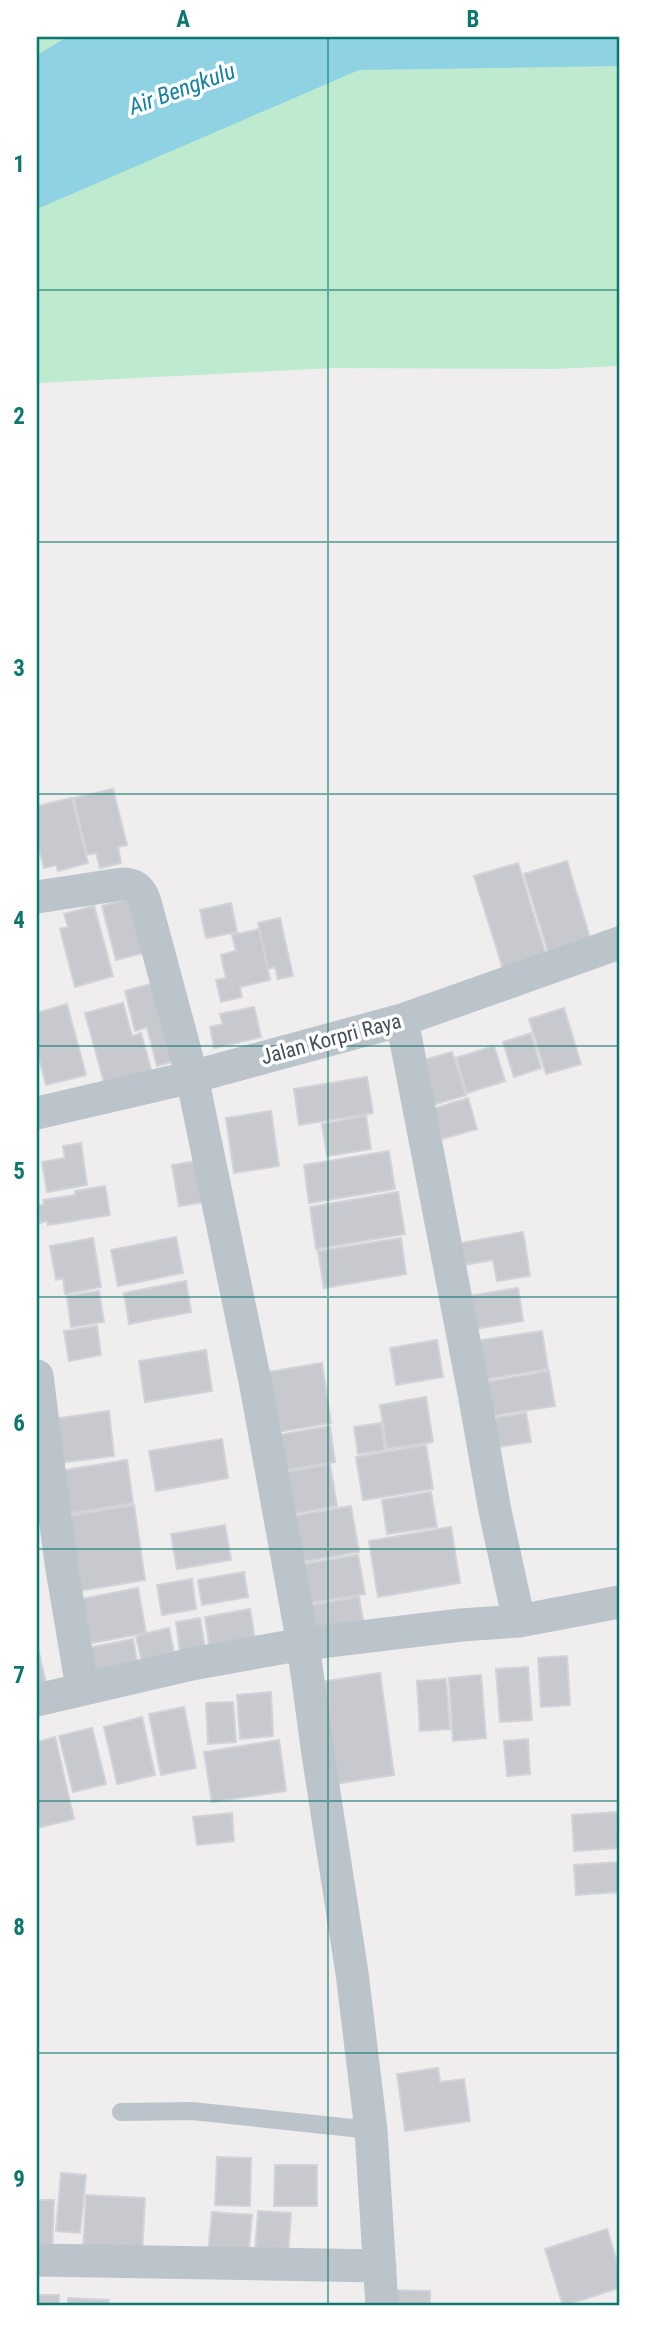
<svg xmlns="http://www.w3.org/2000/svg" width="656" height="2343" font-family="'Roboto Condensed',sans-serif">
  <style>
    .green { fill: #beeacf }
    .water { fill: #8fd2e3 }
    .building { fill: #c7c9cf; stroke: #d1d3d8; stroke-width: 2 }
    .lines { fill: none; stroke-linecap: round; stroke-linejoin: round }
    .service { stroke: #bcc4cb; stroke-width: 18 }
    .minor { stroke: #bcc4cb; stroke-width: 33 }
    .grid { fill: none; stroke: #0f766e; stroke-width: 2; stroke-opacity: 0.55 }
    .labels { text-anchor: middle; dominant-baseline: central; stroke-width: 7; stroke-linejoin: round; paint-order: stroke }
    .street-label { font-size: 21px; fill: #475058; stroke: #fff }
    .water-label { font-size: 23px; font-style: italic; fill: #19809a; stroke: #fff }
    .neatline { fill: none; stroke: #0f766e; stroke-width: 2.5 }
    .grid-label { font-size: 23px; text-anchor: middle; font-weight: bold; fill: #0f766e }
  </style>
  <rect width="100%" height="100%" fill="#efeded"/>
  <path class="green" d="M37 37H619V366L554 369 334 368 37 383Z"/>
  <path class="water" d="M67 37H619V66L359 70 37 209V55Z"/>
  <path class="building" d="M113 789 127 845 118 847 121 863 100 868 96 853 87 855 74 798Z
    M72 798 88 863 58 871 56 865 44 868 37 840V806Z
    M567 861 591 941 549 955 524 874Z
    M518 863 546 955 503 969 474 876Z
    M129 899 155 950 116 960 102 906Z
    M231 903 237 932 206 938 200 910Z
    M94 906 113 976 75 987 60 929 68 927 64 914Z
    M280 918 293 976 278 979 275 967 268 969 258 923Z
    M259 929 270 980 240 987 242 997 221 1002 216 980 226 978 221 955 236 951 232 935Z
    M158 982 179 1060 157 1066 147 1027 135 1031 125 991Z
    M123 1003 132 1036 141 1033 152 1073 105 1086 85 1013Z
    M67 1004 86 1075 46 1085 37 1050V1013Z
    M254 1007 261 1037 214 1048 210 1027 223 1024 220 1014Z
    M564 1008 581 1064 546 1074 529 1019Z
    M531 1033 541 1068 514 1077 503 1042Z
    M494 1046 505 1081 467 1093 456 1058Z
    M452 1052 466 1095 433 1105 420 1061Z
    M367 1077 373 1113 299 1125 294 1089Z
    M468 1098 477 1129 442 1139 433 1109Z
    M271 1111 279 1166 234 1173 226 1118Z
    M366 1116 371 1149 327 1156 322 1124Z
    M81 1143 87 1185 47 1192 42 1162 65 1158 63 1146Z
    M389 1151 395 1189 309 1203 304 1165Z
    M197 1161 204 1202 179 1206 172 1165Z
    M105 1186 110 1215 48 1225 47 1221 40 1223 38 1205H44L43 1200 75 1195V1191Z
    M398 1192 405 1234 316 1249 310 1207Z
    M523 1232 530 1276 497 1281 493 1260 464 1265 461 1243Z
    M176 1237 183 1273 118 1286 111 1250Z
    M93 1238 101 1287 65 1294 63 1278 56 1280 50 1246Z
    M401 1238 406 1274 324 1288 318 1251Z
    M186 1281 191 1312 129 1324 124 1293Z
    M518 1288 523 1321 474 1329 469 1296Z
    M99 1291 104 1322 71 1327 67 1296Z
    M97 1326 101 1355 69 1361 64 1331Z
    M542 1331 548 1369 481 1380 475 1341Z
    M437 1340 443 1377 396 1385 390 1348Z
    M206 1350 212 1391 145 1402 139 1361Z
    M322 1363 331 1423 271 1433 262 1373Z
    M549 1371 555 1406 490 1416 485 1382Z
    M426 1397 433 1442 387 1449 380 1405Z
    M109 1411 114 1456 59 1463 53 1419Z
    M526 1413 531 1442 491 1448 486 1419Z
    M381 1423 385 1450 358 1454 354 1427Z
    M330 1426 335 1462 279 1471 273 1436Z
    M222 1439 228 1478 156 1491 149 1451Z
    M426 1445 433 1489 363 1500 356 1457Z
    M127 1460 133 1503 60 1515 53 1472Z
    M330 1464 337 1506 286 1515 279 1473Z
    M431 1492 437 1527 387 1534 382 1500Z
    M134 1505 145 1580 72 1592 61 1517Z
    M351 1506 359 1552 295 1563 288 1517Z
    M225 1525 231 1560 177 1569 171 1534Z
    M451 1527 460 1583 378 1597 369 1541Z
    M358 1555 365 1594 303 1604 297 1565Z
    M244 1572 248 1597 202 1605 198 1580Z
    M192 1579 196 1609 162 1615 157 1585Z
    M138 1588 146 1633 85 1644 76 1600Z
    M359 1597 365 1631 311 1640 306 1606Z
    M250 1609 256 1645 210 1652 205 1617Z
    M200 1618 206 1654 181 1658 176 1622Z
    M169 1628 177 1666 144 1673 136 1636Z
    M133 1639 139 1672 90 1681 83 1649Z
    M37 1644 48 1692 37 1694Z
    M567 1656 570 1705 541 1707 538 1658Z
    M528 1667 532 1720 500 1722 496 1669Z
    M380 1673 394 1775 328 1785 313 1683Z
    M481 1675 486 1738 453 1741 449 1678Z
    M446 1679 450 1729 420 1731 417 1681Z
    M271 1692 273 1736 240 1739 237 1695Z
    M233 1702 236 1742 208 1744 206 1703Z
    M184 1707 196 1768 161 1775 149 1714Z
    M142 1717 155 1775 117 1784 104 1727Z
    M92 1728 106 1784 73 1792 59 1736Z
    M55 1737 74 1819 37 1828V1742Z
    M528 1739 530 1774 507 1776 504 1741Z
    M279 1740 286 1791 212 1802 204 1752Z
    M617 1812 619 1848 574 1851 572 1815Z
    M232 1813 234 1841 197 1845 193 1817Z
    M619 1862V1892L576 1895 574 1865Z
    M438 2068 440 2082 464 2079 470 2121 405 2131 397 2074Z
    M217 2157 251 2158 250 2206 215 2205Z
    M275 2165H317V2206H274Z
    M61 2173 86 2175 80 2233 56 2231Z
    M86 2195 145 2198 142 2256 83 2253Z
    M37 2200H54L52 2254H37Z
    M258 2211 291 2213 288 2255 255 2253Z
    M212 2212 252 2215 248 2257 208 2254Z
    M607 2229 619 2268V2288L563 2306 545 2249Z
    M387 2290 430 2291V2306H387Z
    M37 2295H59V2306H37Z
    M68 2298 109 2300 108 2306H68Z"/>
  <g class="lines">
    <path class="service" d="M121 2112 192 2111 371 2130"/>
    <path class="minor" d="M37 897 122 884C135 884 141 889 145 902L192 1077 256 1386 303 1644 318 1754 352 1973 371 2130 382 2306
      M402 1020 474 1393 495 1511 519 1621
      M37 1113 192 1077 402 1020 619 943
      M37 1376 61 1563 82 1688
      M37 1700 192 1664 303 1644 461 1625 519 1621 619 1602
      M37 2260 380 2266"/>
  </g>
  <path class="grid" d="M328 37V2306M37 290H619M37 542H619M37 794H619M37 1046H619M37 1297H619M37 1549H619M37 1801H619M37 2053H619"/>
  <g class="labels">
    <g class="street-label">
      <text transform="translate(331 1039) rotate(-15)">Jalan Korpri Raya</text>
    </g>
    <g class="water-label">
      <text transform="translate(182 89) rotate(-20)">Air Bengkulu</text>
    </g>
  </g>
  <rect width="656" height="2343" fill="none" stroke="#ffffff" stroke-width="77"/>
  <rect x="38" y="38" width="580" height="2266" class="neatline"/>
  <g class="grid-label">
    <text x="183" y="27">A</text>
    <text x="473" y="27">B</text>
    <text x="19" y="172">1</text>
    <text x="19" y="424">2</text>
    <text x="19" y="676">3</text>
    <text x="19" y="928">4</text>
    <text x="19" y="1179">5</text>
    <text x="19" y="1431">6</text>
    <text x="19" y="1683">7</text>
    <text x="19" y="1935">8</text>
    <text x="19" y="2187">9</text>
  </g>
</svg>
